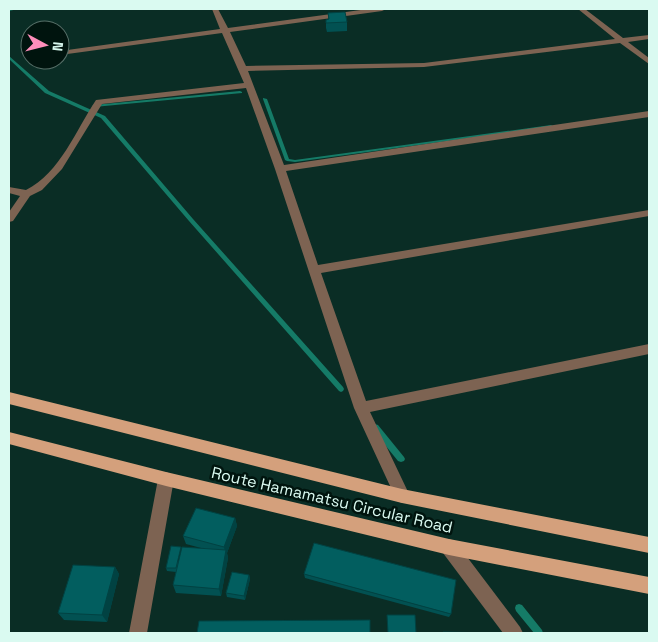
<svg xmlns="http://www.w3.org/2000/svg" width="658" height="642" font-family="'Space Grotesk',sans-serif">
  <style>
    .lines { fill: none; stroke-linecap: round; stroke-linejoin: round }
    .stream { fill: #157b67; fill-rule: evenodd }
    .minor { fill: #7d6352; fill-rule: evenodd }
    .primary { fill: #d4a07c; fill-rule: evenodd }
    .wall { fill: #025152 }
    .shaded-wall { fill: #014242 }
    .building { fill: #025e5f; stroke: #014242 }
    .labels { text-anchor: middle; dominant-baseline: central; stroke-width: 5; stroke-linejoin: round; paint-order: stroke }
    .near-street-label { font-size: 16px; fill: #dafaf1; stroke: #00140e }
  </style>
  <rect width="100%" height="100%" fill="#0a2d25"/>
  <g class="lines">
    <path class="stream" d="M9 9H18L9 11Z
      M9 56 49 91 105 116 193 219 343 387 344 389 343 391 341 392 339 391 189 221 101 118 45 93 9 59Z
      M240 91 242 92V93L94 107 92 106 94 105Z
      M263 98 267 99 289 159 295 160 551 125 553 126 551 127 295 162 287 161 285 160 263 99Z
      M375 424 378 425 404 457 405 459 404 461 401 462 398 461 372 429 371 427 372 425Z
      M519 604 522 605 542 630 543 633H534L516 611 515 608 516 605Z"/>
    <path class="minor" d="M212 9H218L228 28 368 9H386L382 11 230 32 246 66 424 63 615 39 578 9H585L623 38 649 35V39L628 42 649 58V64L620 43 424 67 248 71 284 165 649 111V117L286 171 318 265 649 210V216L321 273 366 401 649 344V354L370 412 410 496 407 501 402 503 397 501 354 408 275 169 246 88 102 104 62 169 42 190 30 196 13 221 9 222V212L20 196 9 193V187L26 190C60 173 76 130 96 100L244 83 222 33 60 55V51L220 29Z
      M166 472 171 474 174 479 147 633H129L158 479 161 474Z
      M449 539 455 541 520 627 523 633H503L443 553 441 547 443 541Z"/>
    <path class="primary" d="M9 392 402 489 649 537V553L402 503 9 404Z
      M9 432 166 472 449 539 649 577V594L449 555 166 486 9 444Z"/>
  </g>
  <path class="wall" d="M328 13 347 22V31L327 32 326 28V20L328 19Z
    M235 518 237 526 227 553 228 558 221 596 176 593 173 585 176 572 167 571 166 568 201 548 186 544 183 536Z
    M115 567 119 574 107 622 64 620 58 613Z
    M304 574 451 614 449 617 305 578Z
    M249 575 250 579 245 600 227 597 226 593Z"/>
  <path class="shaded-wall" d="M235 518 237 526 227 553 228 558 221 596 219 589 225 552 224 547Z
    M115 567 119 574 107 622 102 615Z
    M249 575 250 579 245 600 244 596Z"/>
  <path class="building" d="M345 12 347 22 326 23V20L329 19 328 13Z
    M196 508 235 518 224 547 183 536Z
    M314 543 456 580 451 614 304 574Z
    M171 546 181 547 176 568H166Z
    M182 547 226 550 219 589 173 585Z
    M73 565 115 567 102 615 58 613Z
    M232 572 249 575 244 596 226 593Z
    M387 615H415L416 633H388Z
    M370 620V633H197L199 621Z
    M443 632 494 633H443Z"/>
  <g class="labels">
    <g class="near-street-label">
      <text transform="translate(332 500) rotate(13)">Route Hamamatsu Circular Road</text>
    </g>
  </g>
  <rect width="658" height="642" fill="none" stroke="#dafaf1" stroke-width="20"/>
  <g transform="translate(45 45) rotate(97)"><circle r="24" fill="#00140e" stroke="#577069"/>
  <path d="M0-4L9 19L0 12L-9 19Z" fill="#fe8ebb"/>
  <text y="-8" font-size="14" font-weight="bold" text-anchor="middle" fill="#dafaf1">N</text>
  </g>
</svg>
